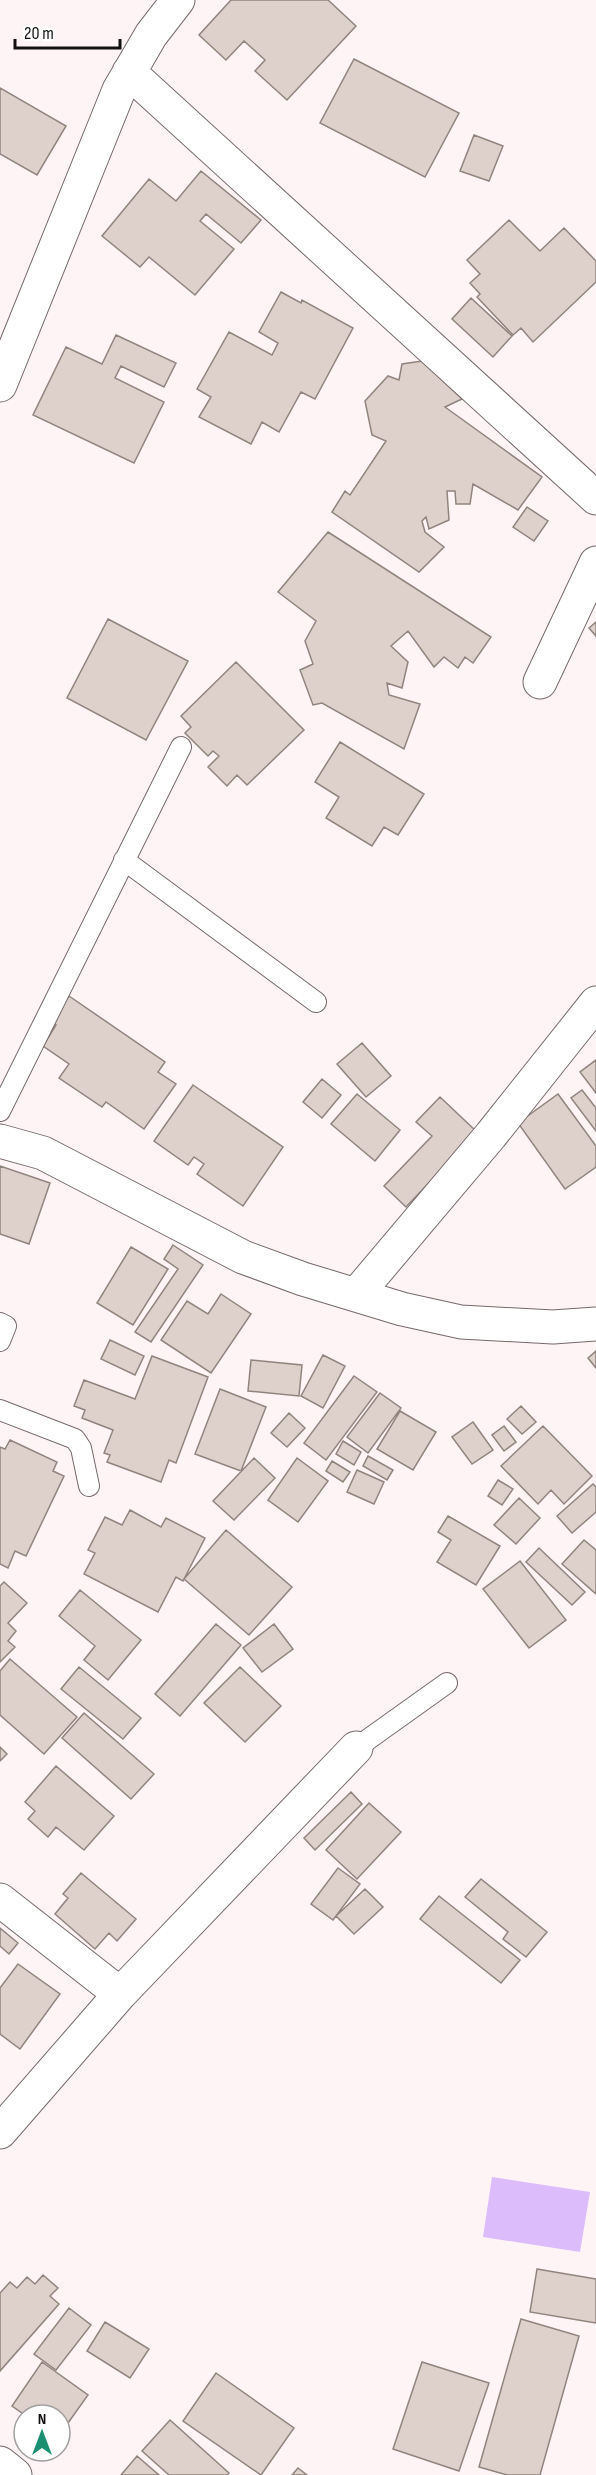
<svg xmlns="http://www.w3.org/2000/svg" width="596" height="2475" font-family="'Sofia Sans Condensed',sans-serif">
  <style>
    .water { fill: #dcbcfa }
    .building { fill: #ded0ca; stroke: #91847e; stroke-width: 1.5 }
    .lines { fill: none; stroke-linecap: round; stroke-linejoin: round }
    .service-casing { stroke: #77696a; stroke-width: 22 }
    .minor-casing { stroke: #77696a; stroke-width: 35 }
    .service { stroke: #fff; stroke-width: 20 }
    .minor { stroke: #fff; stroke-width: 33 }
  </style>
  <rect width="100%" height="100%" fill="#fef4f5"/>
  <path class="water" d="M492 2177 590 2192 580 2252 483 2237Z"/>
  <path class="building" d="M231 0H328L356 26 287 100 255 71 265 60 244 41 226 60 199 35Z
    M354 59 459 113 425 177 320 123Z
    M0 88 66 126 37 175 0 154Z
    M474 135 503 146 489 181 460 171Z
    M201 171 261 220 241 243 206 214 200 221 234 249 195 295 149 257 140 267 102 236 149 179 176 201Z
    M509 220 540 251 564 228 596 261V282L533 342 521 328 513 335 477 297 480 294 470 283 480 274 467 260Z
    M281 292 301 303 302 300 353 328 315 399 301 392 279 432 262 422 251 444 199 417 211 397 197 389 229 332 272 355 278 343 259 332Z
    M471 298 512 336 493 357 452 319Z
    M116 335 176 363 164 387 121 366 115 378 164 402 134 463 33 415 66 347 102 364Z
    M422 361 462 399 445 407 542 477 518 510 473 484 470 504H456L455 491H447L449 520 429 529 426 517 422 521 425 532 444 547 419 572 332 512 345 491 350 495 386 441 372 435 365 401 388 376 399 380 402 364Z
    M527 507 548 521 534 541 513 527Z
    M328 532 491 637 473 663 465 657 458 668 444 657 434 667 408 631 391 646 408 662 402 688 387 683 389 695 420 704 404 749 322 703 313 705 300 670 313 664 305 641 316 621 278 592Z
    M108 619 188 661 146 740 67 698Z
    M596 622V636L589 628Z
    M236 662 304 730 247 785 237 775 227 786 208 767 219 756 213 751 208 756 185 733 191 727 181 716Z
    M340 742 424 794 398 835 384 827 372 846 326 818 339 797 315 782Z
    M69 996 165 1062 158 1072 176 1084 144 1129 106 1102 102 1107 59 1078 69 1064 43 1046 56 1025 51 1022Z
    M362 1043 391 1076 366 1097 337 1064Z
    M596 1060V1093L580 1072Z
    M322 1079 341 1095 322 1118 303 1102Z
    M193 1085 283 1147 243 1206 197 1174 204 1164 194 1157 188 1165 154 1141Z
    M582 1090 596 1108V1131L571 1098Z
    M357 1094 400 1130 375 1161 331 1124Z
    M558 1094 596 1146V1167L565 1189 518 1123Z
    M440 1097 477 1132 406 1207 384 1186 432 1136 416 1122Z
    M0 1166 50 1183 29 1244 0 1234Z
    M173 1245 203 1265 151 1342 135 1332 178 1269 164 1259Z
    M131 1247 168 1269 133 1325 97 1303Z
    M221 1294 251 1314 211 1373 161 1340 187 1301 208 1314Z
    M110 1340 144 1356 135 1375 101 1359Z
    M596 1351V1368L588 1358Z
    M323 1355 345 1366 323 1408 301 1396Z
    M152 1356 208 1377 176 1463 169 1460 161 1482 107 1462 110 1455 104 1453 113 1430 82 1418 85 1410 74 1406 84 1380 135 1399Z
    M251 1360 302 1365 299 1396 248 1391Z
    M354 1376 377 1392 326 1460 304 1443Z
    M220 1389 266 1407 241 1471 195 1454Z
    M380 1393 401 1408 368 1453 347 1437Z
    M521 1406 536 1422 522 1434 507 1419Z
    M400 1411 436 1432 413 1470 377 1449Z
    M289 1413 305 1428 287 1447 271 1433Z
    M473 1422 493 1450 472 1464 452 1437Z
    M504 1426 516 1442 504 1451 492 1435Z
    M543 1426 592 1476 564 1504 551 1490 538 1504 501 1466Z
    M10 1440 57 1462 53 1471 64 1476 26 1556 15 1551 8 1568 0 1564V1447L5 1449Z
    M343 1441 361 1452 354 1465 336 1454Z
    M368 1456 393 1470 387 1480 363 1466Z
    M254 1458 275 1478 234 1520 213 1501Z
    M297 1458 328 1481 298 1522 268 1500Z
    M332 1461 350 1472 343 1482 326 1471Z
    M357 1470 384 1482 374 1504 347 1492Z
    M498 1480 513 1489 502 1505 488 1496Z
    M593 1484 596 1487V1512L572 1533 557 1516Z
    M519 1498 540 1518 516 1544 494 1525Z
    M130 1510 161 1527 166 1518 205 1538 183 1581 176 1577 158 1612 84 1574 95 1553 88 1550 105 1517 122 1525Z
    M448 1516 500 1546 476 1585 437 1562 451 1540 438 1532Z
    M226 1530 292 1587 249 1635 184 1579Z
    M584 1540 596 1550V1594L562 1564Z
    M539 1548 585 1592 572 1605 526 1562Z
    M520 1561 566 1620 529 1648 483 1589Z
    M4 1582 27 1603 8 1623 16 1631 8 1641 15 1647 0 1662V1586Z
    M80 1590 141 1640 108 1680 84 1660 95 1646 59 1616Z
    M216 1624 241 1645 180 1716 155 1694Z
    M274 1624 293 1649 262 1672 243 1648Z
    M10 1659 77 1717 44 1754 0 1715V1671Z
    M79 1667 141 1718 123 1739 61 1689Z
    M240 1667 281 1706 245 1742 204 1703Z
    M84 1713 154 1774 131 1799 62 1738Z
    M0 1747 7 1754 0 1761Z
    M56 1766 114 1816 84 1850 56 1827 48 1837 28 1819 35 1811 25 1802Z
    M351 1792 362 1804 315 1850 304 1838Z
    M369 1803 401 1832 357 1879 326 1850Z
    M338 1868 360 1884 333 1920 311 1904Z
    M81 1873 136 1919 117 1941 109 1933 95 1949 55 1914 68 1898 63 1894Z
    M481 1879 547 1932 526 1957 503 1939 508 1932 465 1897Z
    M365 1889 383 1907 354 1934 336 1916Z
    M439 1896 520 1960 501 1983 420 1919Z
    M0 1928 18 1943 9 1954 0 1946Z
    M18 1964 60 1994 20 2049 0 2034V1988Z
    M537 2269 596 2279V2323L530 2312Z
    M43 2275 58 2288 50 2296 59 2304 0 2371V2293L10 2282 17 2288 27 2277 35 2284Z
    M69 2308 91 2325 56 2370 34 2354Z
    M521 2319 579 2336 540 2475H507L479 2467Z
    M105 2322 149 2349 130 2378 87 2351Z
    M42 2362 88 2395 63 2430 60 2427V2415H42L38 2412 36 2415H25L12 2406Z
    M422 2362 489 2383 459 2471 393 2449Z
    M216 2373 294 2428 261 2475 183 2421Z
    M170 2420 229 2473 227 2475H169L142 2451Z
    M137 2456 159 2475H121Z
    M298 2468 307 2475H292Z"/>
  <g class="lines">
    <g class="service-casing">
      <path id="service" d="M124 860 316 1002
        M0 1111 181 747
        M0 1323 6 1326 0 1341
        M0 1410 75 1439 81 1448 89 1486
        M356 1748 447 1683"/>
    </g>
    <g class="minor-casing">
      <path id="minor" d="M129 72 596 498
        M0 385 119 90 151 35 178 0
        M540 682 596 563
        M0 1141 43 1153 243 1257 303 1279 402 1309 461 1322 553 1327 596 1324
        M356 1295 491 1135 596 1003
        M0 1900 120 1994 356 1748
        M0 2132 120 1994
        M0 2463 15 2475"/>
    </g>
    <use href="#service" class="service"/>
    <use href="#minor" class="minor"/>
  </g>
  <g transform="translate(42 2433)"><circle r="28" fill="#ffffff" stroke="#a19f9f" stroke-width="1.5"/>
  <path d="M0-4.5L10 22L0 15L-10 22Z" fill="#1a8f72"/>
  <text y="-9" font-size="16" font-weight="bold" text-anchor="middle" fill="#151010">N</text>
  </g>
  <path d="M15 39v9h105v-9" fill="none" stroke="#151010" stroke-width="3"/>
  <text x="24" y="39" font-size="18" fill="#151010" stroke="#ffffff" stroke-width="4.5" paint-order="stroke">20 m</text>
</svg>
